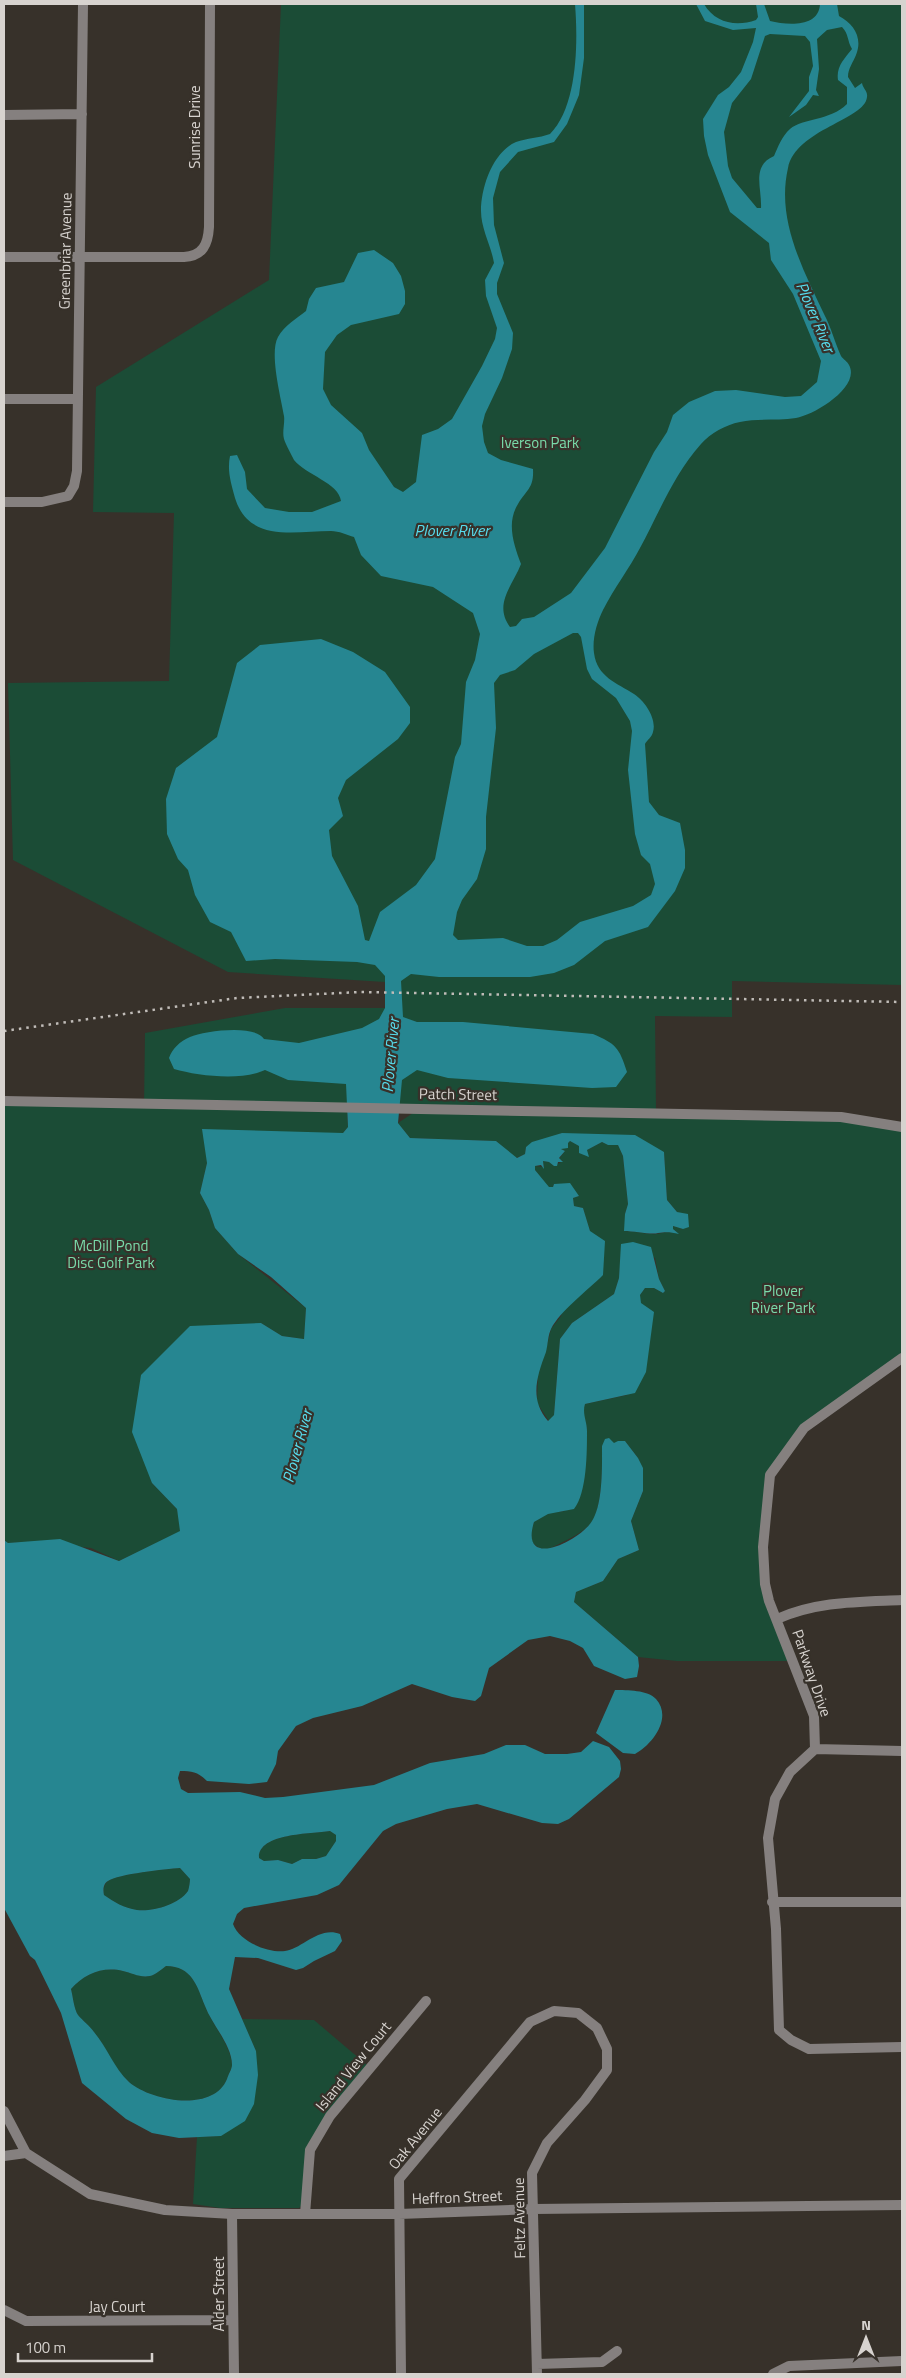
<svg xmlns="http://www.w3.org/2000/svg" width="906" height="2378" font-family="'Titillium Web',sans-serif">
  <style>
    .green { fill: #1b4c36 }
    .water { fill: #268691; fill-rule: evenodd }
    .lines { fill: none; stroke-linecap: round; stroke-linejoin: round }
    .minor { stroke: #85807f; stroke-width: 10 }
    .tertiary { stroke: #85807f; stroke-width: 10 }
    .rail { stroke: #c0bcb8; stroke-width: 2.5; stroke-dasharray: 2.5 5; stroke-linecap: butt }
    .labels { text-anchor: middle; dominant-baseline: central; stroke-width: 4.5; stroke-linejoin: round; paint-order: stroke }
    .street-label { font-size: 15px; fill: #d7d3cf; stroke: #37312a }
    .park-label { font-size: 15px; fill: #79dbaa; stroke: #37312a }
    .water-label { font-size: 16px; font-style: italic; fill: #57ddee; stroke: #37312a }
  </style>
  <rect width="100%" height="100%" fill="#37312a"/>
  <path class="green" d="M281 4H902V985L732 981V1017L655 1016 656 1112 841 1117 902 1127V1361L804 1428 770 1475 765 1584 793 1661H677L638 1657 574 1602 576 1592 603 1581 618 1559 639 1550 631 1521 643 1491 638 1458 625 1441 602 1446C602 1465 603 1507 591 1523 584 1532 569 1539 559 1544 547 1550 542 1552 532 1542L531 1532 534 1522 548 1513 565 1511 587 1429 583 1411 585 1404 627 1395 640 1295 645 1288H654L663 1293 665 1291 659 1279 655 1258 622 1244 619 1278 614 1294 572 1323 560 1339 554 1415 549 1421 537 1403 538 1371 545 1353 551 1329 561 1316 590 1231 583 1208 574 1206 573 1198 579 1196 560 1184H554L553 1187 549 1188 535 1170V1166L544 1167 543 1161 549 1162 554 1166 563 1161 559 1159 565 1151 561 1149 570 1141 587 1150 602 1142 608 1145H618L623 1156 628 1204 625 1214V1231C634 1231 651 1235 657 1234 665 1232 669 1232 677 1233L673 1229V1226L683 1229 677 1212 667 1200 664 1152 562 1133 526 1147 525 1154 516 1158 496 1141 410 1138 398 1123 413 1113H347L348 1127 343 1133 207 1163 200 1193 209 1210 215 1228 238 1254 306 1308 304 1339 282 1336 261 1323 152 1483 177 1509 181 1531 119 1561 91 1548 33 1542 8 1543 4 1540V1105L144 1108 145 1033 285 1008H385V982L228 972 13 860 8 683 169 681 174 513 93 512 96 387 269 280Z
    M330 1831 336 1835V1841L326 1856 316 1859H302L292 1864 278 1860 264 1861 259 1858C258 1833 311 1834 330 1831Z
    M180 1868 190 1879C190 1883 189 1888 188 1891 178 1905 152 1912 137 1910 124 1908 114 1902 104 1895 103 1890 104 1884 108 1881 118 1874 166 1869 180 1868Z
    M166 1966C192 1966 197 1986 205 2006 212 2025 231 2045 232 2065 232 2069 228 2075 227 2079 213 2113 151 2101 129 2082 113 2068 107 2047 94 2032 90 2026 83 2021 78 2015 74 2009 73 1997 71 1989 84 1974 103 1966 123 1971 132 1973 141 1978 150 1976 155 1975 162 1969 166 1966Z
    M242 2019 314 2020 367 2065 310 2140 306 2155 302 2205 299 2208H220L193 2204 197 2137 221 2136 256 2051Z"/>
  <path class="water" d="M575 4H584V58L579 95 567 124 554 142 518 152 500 172 493 198 494 225 504 263 497 283V294L513 333 512 349 502 378 485 414 482 426 484 442 488 453 501 460 533 469C534 488 527 489 518 504 506 523 514 545 521 564 513 585 493 604 510 627L516 626 522 619 534 617 571 593 605 548 654 452 667 432 673 415 689 402 715 391 736 390 785 397 801 396 817 382 821 361 793 294 771 260 769 243 730 212 708 155 704 136 703 119 718 95 729 87 741 72 753 42 756 28 733 30 705 21 696 4H704C715 23 736 27 756 20L758 17 756 4H764L770 21C787 25 819 28 820 4H837L839 16C854 24 863 38 856 55 853 63 848 68 848 77L855 88 862 83C863 89 868 91 867 97 865 120 796 129 788 168 776 220 803 269 824 314 831 327 835 343 841 356 843 359 848 362 849 365 861 387 814 415 796 418 778 421 757 418 740 422 725 425 711 433 701 444 674 474 659 513 640 548 629 569 614 588 603 610 597 622 592 639 594 653 597 677 617 683 634 694 645 701 657 719 653 732 652 737 647 740 645 744L649 802 659 815 680 823 685 850V868L675 891 648 927 605 941 574 965 554 973 530 977H439L411 974 401 981 403 1017 417 1022H463L593 1034C616 1044 619 1047 627 1072L616 1087 592 1088 448 1078 417 1070 402 1080 398 1123 410 1138 496 1141 517 1158 525 1154 526 1147 532 1142 562 1133 635 1135 664 1152 667 1200 677 1212 688 1214 689 1227 683 1229 673 1226V1229L679 1234C670 1232 666 1232 658 1233 652 1235 634 1231 624 1231L625 1214 628 1204 623 1156 618 1145H608L602 1142 587 1150 589 1157 579 1153V1146L570 1141 568 1143V1148L561 1149 565 1151 559 1158 563 1162H558L557 1166H554L549 1162 543 1161 544 1169 541 1165 535 1166V1170L549 1187H553L554 1184 570 1183 579 1196 573 1198 574 1206 583 1208 590 1231 605 1241 603 1275C588 1290 560 1311 551 1329 548 1335 548 1344 546 1352 537 1376 529 1399 548 1421L554 1415 560 1339 572 1323 614 1294 619 1278 621 1244 633 1242 651 1247 659 1279 665 1291 663 1293 654 1288H645L640 1295 641 1303 654 1312 646 1372 635 1393 585 1404C582 1414 587 1421 587 1431 587 1452 587 1493 574 1509L548 1514 534 1522C519 1571 580 1541 592 1521 603 1504 602 1467 602 1446L605 1439 609 1438 614 1443 618 1441H625L638 1458 643 1468V1491L631 1521 639 1550 618 1559 603 1581 576 1592 574 1602 638 1657 639 1666 637 1677 625 1679 594 1666 583 1648 570 1641 550 1636 528 1640 489 1668 481 1696 475 1701 452 1697 412 1684 362 1706 313 1718 296 1726 278 1751 276 1764 267 1782 249 1784 207 1781C198 1772 192 1771 180 1771L178 1778 181 1789 188 1793 240 1792 265 1798 283 1797 374 1785 430 1763 484 1754 506 1745H525L545 1754H567L581 1752 593 1741 609 1747 620 1761 621 1769 619 1777 569 1819 558 1824 542 1823 477 1804 447 1809 396 1824 383 1831 339 1885 317 1895 244 1908 237 1914 233 1924C239 1941 267 1953 285 1951 301 1950 318 1926 340 1934L342 1941 335 1951 314 1961 303 1968 296 1970 258 1958 235 1957 229 1989 256 2051 258 2075 254 2104 245 2121 221 2136 179 2138 152 2133 126 2119 82 2083 61 2013 35 1960 30 1956 4 1908V1540L8 1543 60 1539 119 1561 180 1531 177 1509 152 1483 132 1432 141 1375 190 1326 261 1323 282 1336 304 1339 306 1308 271 1277 238 1254 215 1228 209 1210 200 1193 207 1163 202 1129 343 1133 348 1127 346 1084 288 1080 265 1070C242 1081 198 1076 174 1069L169 1058C172 1049 180 1041 190 1037 204 1031 255 1024 264 1039L299 1043 362 1028 379 1019 385 1008V976L375 965 357 962 275 959 246 961 231 932 210 922 195 895 188 870 178 859 167 834 166 799 176 768 217 737 237 663 260 645 321 639 353 652 385 672 410 707V723L398 739 346 780 338 798 343 816 329 830 332 856 358 906 365 940 369 941 380 912 416 885 435 859 455 757 461 744 466 682 475 660 480 634 473 613 433 587 381 576 361 555 354 537C347 535 339 531 331 531 294 531 249 543 235 498 231 483 227 471 230 456L237 455 245 472 247 489 265 508 289 512H312L341 501C339 483 306 475 294 460 291 454 286 445 284 439 282 432 285 423 284 416 281 398 269 353 278 337 284 326 297 318 306 311L309 299 316 288 344 282 358 253 374 250 393 263 401 276 405 291V304L399 314 351 325 337 335 325 352 323 389 331 405 362 433 369 450 394 487 403 492 416 482 422 435 438 429 452 419 482 366 495 339 497 328 486 296 485 280 494 263C491 245 481 229 481 211 481 187 493 152 516 142 527 138 539 138 550 134 578 106 578 41 575 4ZM842 27C849 34 847 41 852 49 844 59 836 67 838 80L847 87V104C830 121 803 118 790 129 782 136 778 147 774 156 751 166 762 188 761 208H757L732 178 728 166 724 132 732 103 751 79 765 36 770 34 805 36 810 42 813 66 809 77V91L789 117 806 105 813 95 819 96 816 90 819 69 817 39 827 30ZM573 633H578L581 637 587 669 592 679 616 698 630 721 632 731 628 770 635 834 641 855 650 864 655 884 651 895 633 906 580 922 557 940 543 946H527L503 938 458 940 453 935 457 912 462 900 477 879 486 849V817L496 728 494 683 500 675 515 670 534 654ZM330 1831 336 1835V1841L326 1856 316 1859H302L292 1864 278 1860 264 1861 259 1858C258 1833 311 1834 330 1831ZM180 1868 190 1879C190 1882 189 1888 188 1891 178 1905 152 1912 137 1910 124 1908 114 1902 104 1895 103 1890 103 1884 108 1881 118 1874 166 1869 180 1868ZM166 1966C192 1966 197 1986 205 2006 212 2025 232 2045 232 2065 232 2069 228 2075 227 2079 213 2113 151 2101 129 2082 114 2068 107 2047 94 2032 90 2026 83 2021 78 2015 74 2009 73 1997 71 1989 84 1974 103 1966 123 1971 132 1973 140 1978 150 1976 155 1975 162 1969 166 1966Z
    M615 1690C627 1690 648 1690 656 1699 673 1718 652 1745 635 1754L623 1753 596 1733Z"/>
  <g class="lines">
    <path class="minor" d="M4 115 82 114
      M4 257H184C203 256 208 244 209 227L210 4
      M4 399H78
      M4 502H42L68 496 74 486 77 471 83 4
      M902 1358 804 1428 770 1475 763 1547 765 1584 769 1601 814 1716 815 1749 790 1772 775 1799 768 1838 776 1929 779 2030 791 2040 809 2049 902 2047
      M777 1619C817 1601 859 1602 902 1600
      M815 1749 902 1751
      M772 1902H902
      M4 2111 26 2153 90 2194 165 2210 232 2214H399L534 2209 902 2205
      M4 2156 26 2153
      M232 2214 234 2374
      M305 2214 310 2150 330 2116 426 2001
      M4 2310 26 2321 232 2320
      M537 2364 602 2362 617 2351
      M401 2374 399 2179 530 2022 554 2011 578 2013 597 2028 607 2049V2070L585 2100 547 2143 532 2173 537 2374
      M773 2374 789 2366 902 2361"/>
    <path class="tertiary" d="M4 1101 841 1117 902 1127"/>
    <path class="rail" d="M4 1031 237 998 360 992 902 1002"/>
  </g>
  <g class="labels">
    <g class="street-label">
      <text transform="translate(194 127) rotate(-90)">Sunrise Drive</text>
      <text transform="translate(65 251) rotate(-89)">Greenbriar Avenue</text>
      <text transform="translate(458 1094) rotate(1)">Patch Street</text>
      <text transform="translate(812 1673) rotate(71)">Parkway Drive</text>
      <text transform="translate(353 2066) rotate(-51)">Island View Court</text>
      <text transform="translate(415 2138) rotate(-51)">Oak Avenue</text>
      <text transform="translate(457 2197) rotate(-2)">Heffron Street</text>
      <text transform="translate(519 2218) rotate(-91)">Feltz Avenue</text>
      <text transform="translate(218 2294) rotate(-90)">Alder Street</text>
      <text x="117" y="2306">Jay Court</text>
    </g>
    <g class="park-label">
      <text x="540" y="442">Iverson Park</text>
      <text x="111" y="1245">McDill Pond<tspan x="111" dy="17">Disc Golf Park</tspan></text>
      <text x="783" y="1290">Plover<tspan x="783" dy="17">River Park</tspan></text>
    </g>
    <g class="water-label">
      <text transform="translate(816 317) rotate(67)">Plover River</text>
      <text x="452" y="530">Plover River</text>
      <text transform="translate(390 1055) rotate(-85)">Plover River</text>
      <text transform="translate(297 1446) rotate(-75)">Plover River</text>
    </g>
  </g>
  <rect width="906" height="2378" fill="none" stroke="#d7d3cf" stroke-width="10"/>
  <g transform="translate(866 2338)" stroke="#37312a" stroke-width="4" paint-order="stroke">
  <path d="M0-4L9 19L0 12L-9 19Z" fill="#d7d3cf"/>
  <text y="-8" font-size="14" font-weight="bold" text-anchor="middle" fill="#d7d3cf">N</text>
  </g>
  <path d="M18 2353v8h134v-8" fill="none" stroke="#d7d3cf" stroke-width="2.5"/>
  <text x="25" y="2353" font-size="15" fill="#d7d3cf" stroke="#37312a" stroke-width="4" paint-order="stroke">100 m</text>
</svg>
